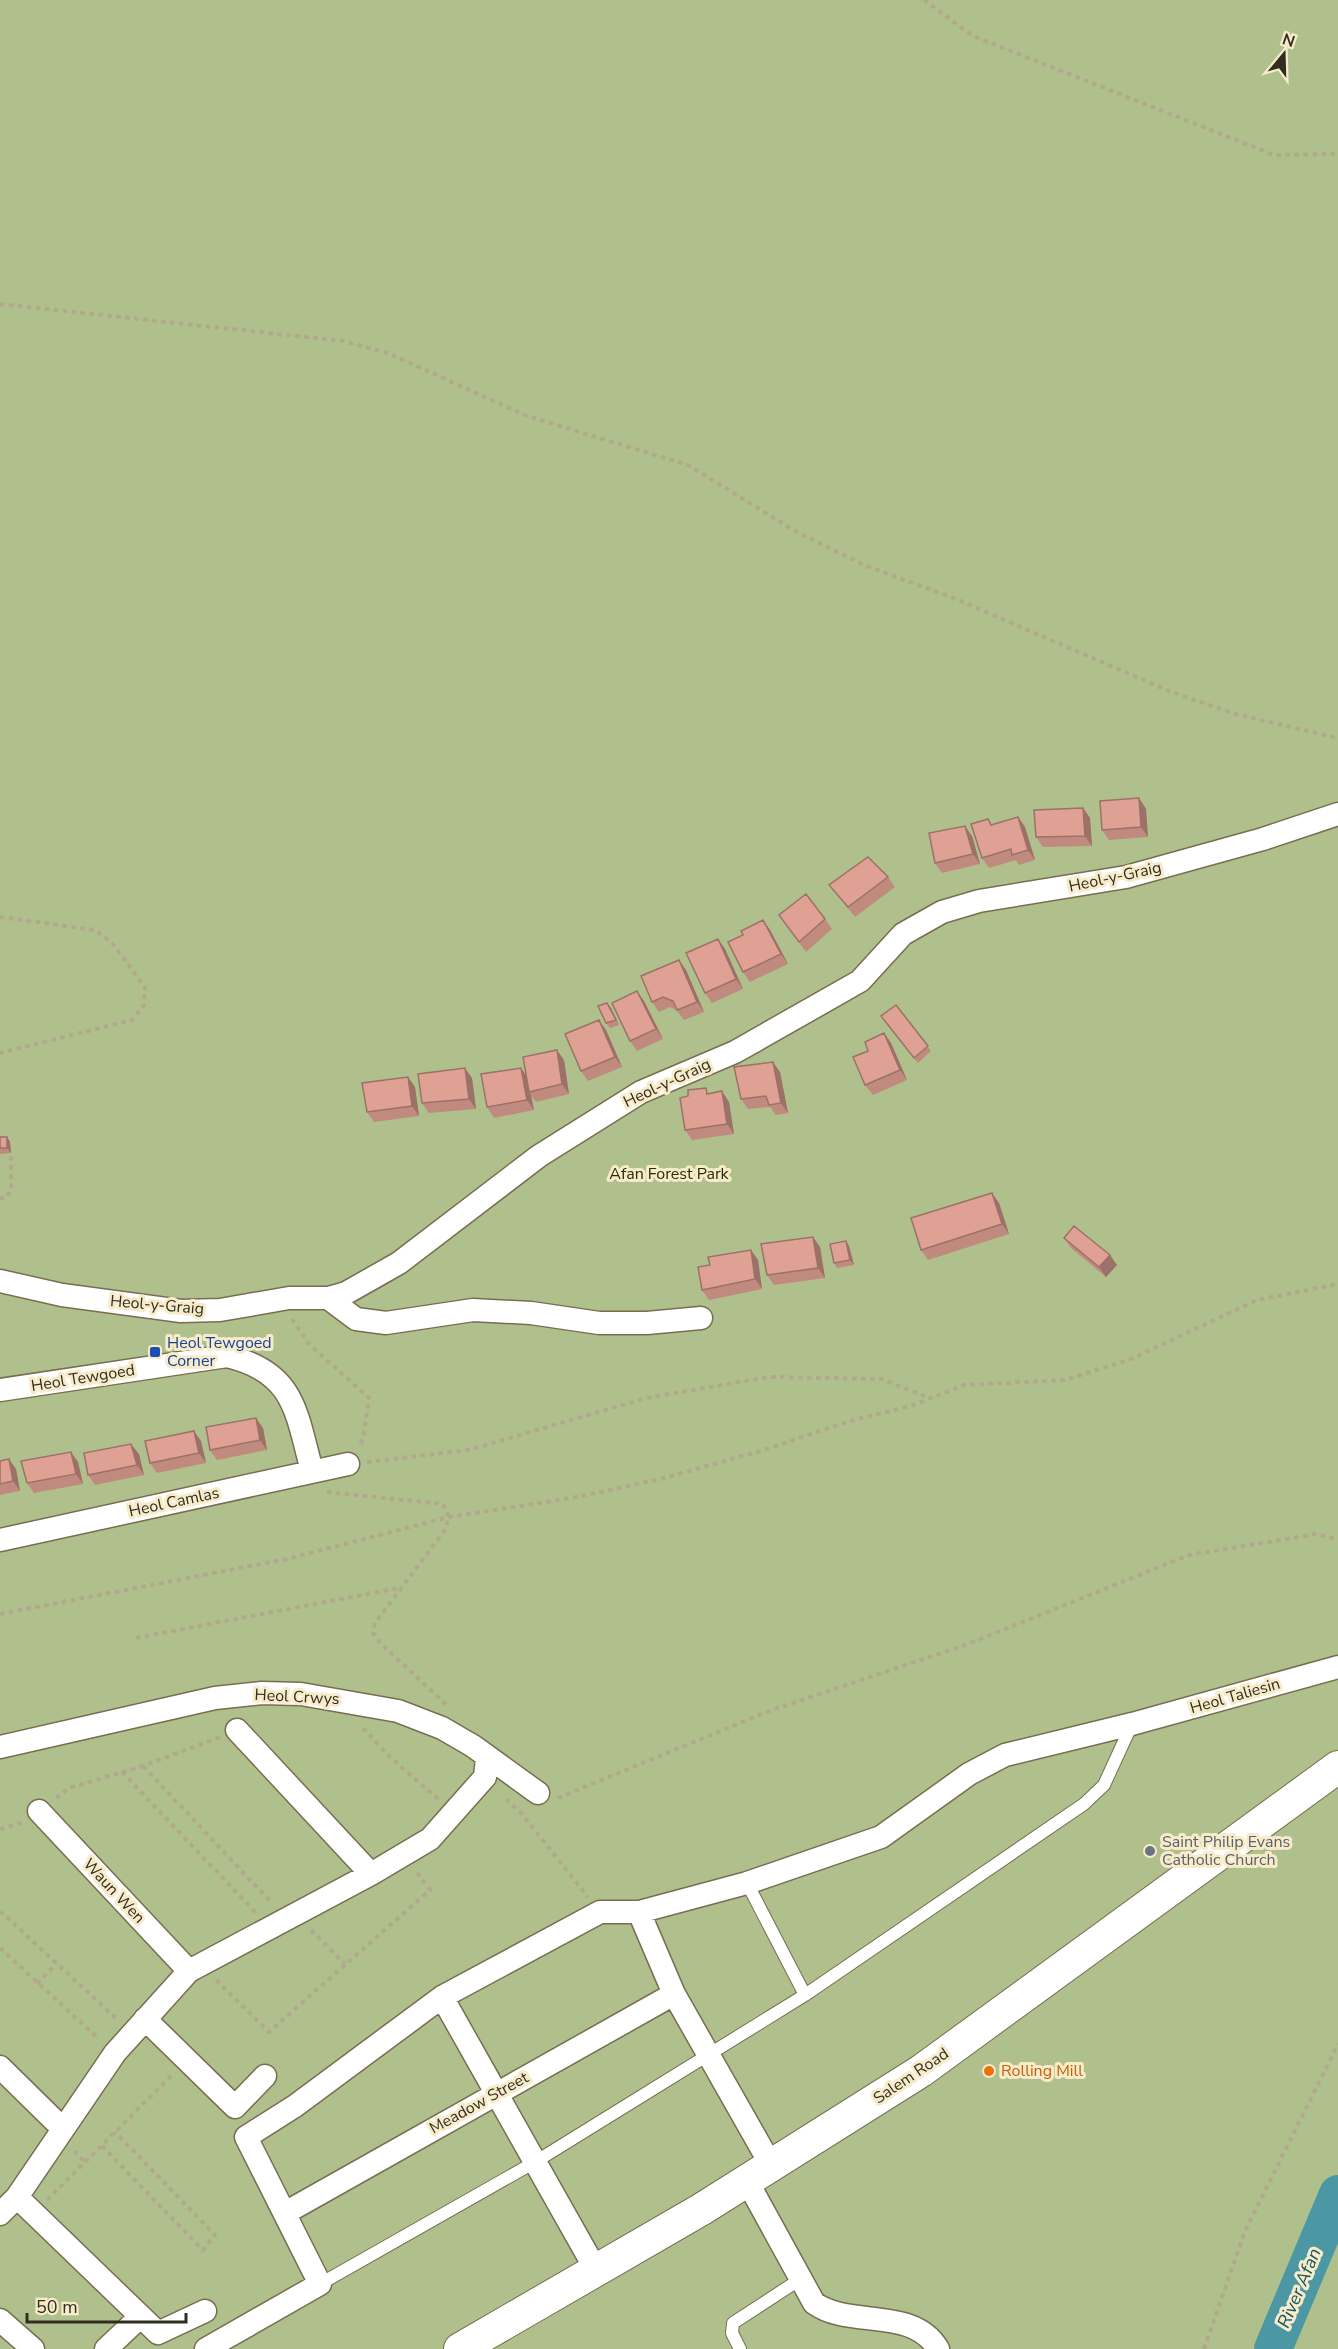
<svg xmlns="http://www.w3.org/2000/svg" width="1338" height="2349" font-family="'Nunito Sans',sans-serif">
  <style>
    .green { fill: #b0c08c }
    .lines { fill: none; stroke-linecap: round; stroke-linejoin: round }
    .river { stroke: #4b97a4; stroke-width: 38 }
    .service-casing { stroke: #786d50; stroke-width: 14 }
    .minor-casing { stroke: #786d50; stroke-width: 25 }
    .secondary-casing { stroke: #786d50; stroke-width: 34 }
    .path { stroke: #b1a88d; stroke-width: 4; stroke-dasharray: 4.5 4.5; stroke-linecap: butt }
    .service { stroke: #fff; stroke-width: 12 }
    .minor { stroke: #fff; stroke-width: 22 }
    .secondary { stroke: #fff; stroke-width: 32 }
    .wall { fill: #c08a7f }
    .shaded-wall { fill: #9c7168 }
    .building { fill: #dfa194; stroke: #9c7168; stroke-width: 1.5 }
    .transit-dot { fill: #1a4fb4; stroke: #f7ebca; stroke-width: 2 }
    .worship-dot { fill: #6b7280; stroke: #f7ebca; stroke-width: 2 }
    .food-dot { fill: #e8710a; stroke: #f7ebca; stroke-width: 2 }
    .labels { text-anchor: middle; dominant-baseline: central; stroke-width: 6; stroke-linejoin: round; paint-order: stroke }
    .street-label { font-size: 16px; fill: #312d20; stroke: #f7ebca }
    .park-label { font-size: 16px; fill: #232e03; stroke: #f7ebca }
    .transit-label { font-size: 16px; fill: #164399; stroke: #f7ebca; text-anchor: start }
    .worship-label { font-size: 16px; fill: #5b616d; stroke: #f7ebca; text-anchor: start }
    .food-label { font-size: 16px; fill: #c56008; stroke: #f7ebca; text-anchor: start }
    .water-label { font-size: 18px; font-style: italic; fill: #14555f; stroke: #f7ebca }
  </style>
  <rect width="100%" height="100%" fill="#e9debd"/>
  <path class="green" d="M0 0H1338V2349H0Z"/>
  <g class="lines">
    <path class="river" d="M1273 2349 1338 2194"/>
    <g class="service-casing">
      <path id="service" d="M805 1995 1084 1804 1104 1785 1132 1724
        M320 2284 535 2162 805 1995 747 1883
        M740 2349 732 2333 733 2323 799 2280"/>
    </g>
    <g class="minor-casing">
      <path id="minor" d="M0 1281 62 1295 181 1311 220 1310 289 1298H328L346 1293 399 1263 539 1156 641 1092 735 1052 860 981 903 934 942 912 979 901 1126 877 1263 839 1338 814
        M328 1298 356 1319 386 1323 473 1310 531 1313 599 1323H647L701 1318
        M0 1390 227 1356C295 1372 296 1412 312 1471
        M0 1540 348 1464
        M237 1730 371 1874
        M0 1747 215 1698 262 1693 301 1694 398 1711 442 1728 473 1746 538 1793
        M39 1811 189 1971
        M639 1912 674 1994 771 2165
        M442 1997 596 2270
        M145 2019 235 2107 265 2076
        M0 2067 63 2129
        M747 2181 814 2303C850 2329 913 2306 938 2349
        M17 2197 158 2333 205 2311
        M285 2213 674 1994
        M0 2214 17 2197 115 2053 189 1971 371 1874 430 1839 485 1777 487 1758
        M0 2320 33 2349
        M106 2349 140 2317
        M206 2349 320 2284 246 2137 295 2106 442 1997 600 1912H639L747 1883 881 1837 969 1774 1005 1755 1132 1724 1338 1667"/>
    </g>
    <g class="secondary-casing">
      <path id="secondary" d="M460 2349 702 2209 921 2071 1338 1767"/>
    </g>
    <path class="path" d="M924 0 973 36 1274 155 1338 154
      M0 304 343 341 388 353 527 416 688 465 795 531 864 565 956 599 1169 691 1235 714 1338 738
      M0 917 95 930 113 944 145 987 144 1005 132 1020 0 1053
      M0 1198H7L11 1187V1153
      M292 1319 309 1344 369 1398 363 1439 359 1446
      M367 1462 469 1450 646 1398 769 1377 881 1379 925 1396
      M327 1492 443 1504 449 1517 445 1530 375 1623 373 1633 381 1644 448 1706
      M0 1614 287 1559 449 1517 572 1498 656 1480 761 1451 850 1421 911 1406 964 1385 1065 1380 1131 1359 1257 1300 1338 1284
      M136 1638 399 1588
      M363 1728 390 1757 438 1799
      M143 1766 272 1903
      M122 1772 256 1913
      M56 1798 69 1788 143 1766 220 1737
      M558 1798 769 1711 968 1644 1189 1555 1317 1534 1338 1540
      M506 1799 522 1814 588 1897
      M0 1829 24 1822
      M0 1911 118 2020
      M311 1930 345 1964
      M0 1948 99 2039
      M216 1980 269 2032 430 1890 416 1871
      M37 1984 56 1964
      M102 2146 203 2250 215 2235 115 2132
      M74 2151 85 2162
      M47 2200 173 2074
      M1204 2349 1245 2231 1338 2044"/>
    <use href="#service" class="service"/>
    <use href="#minor" class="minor"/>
    <use href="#secondary" class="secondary"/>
  </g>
  <path class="wall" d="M1139 798 1146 809 1148 837 1109 840 1102 830Z
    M1083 808 1090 818 1092 846 1043 847 1036 837Z
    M1018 817 1025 827 1035 860 1019 865 1016 860 989 868 982 858 988 819 992 825Z
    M972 836 980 864 942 873 935 863Z
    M888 877 895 887 855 917 829 885Z
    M825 919 832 929 806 952 786 925Z
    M763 920 770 930 788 964 750 982 743 972V935Z
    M718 939 725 949 743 989 712 1003 705 993Z
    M686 970 704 1012 684 1020 676 1010 670 1007 659 1012 652 1002Z
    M644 1001 663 1039 637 1051 630 1041Z
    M607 1003 611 1008 619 1025 610 1028 606 1023Z
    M896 1005 931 1051 918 1063 881 1016Z
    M606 1030 622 1067 588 1081 581 1071Z
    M884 1033 891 1043 907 1080 873 1095 865 1085 868 1051Z
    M564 1060 569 1094 536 1102 531 1095 534 1110 494 1118 487 1107 526 1074Z
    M780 1072 788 1113 776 1115 770 1107 748 1109 741 1099Z
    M408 1077 415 1087 419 1116 374 1122 367 1112Z
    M472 1078 476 1109 429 1113 422 1103Z
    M710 1093 729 1102 734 1134 692 1140 685 1130Z
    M0 1137H7L10 1142 11 1153 0 1154Z
    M999 1203 1009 1234 928 1260 921 1250Z
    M1064 1238 1117 1265 1106 1277 1071 1248Z
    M849 1246 854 1265 837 1268 834 1263Z
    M820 1247 825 1278 774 1285 767 1275Z
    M751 1250 758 1260 762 1289 709 1300 702 1290 710 1265Z
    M263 1428 267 1450 217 1460 210 1450Z
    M201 1441 206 1463 157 1473 150 1463Z
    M139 1454 144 1475 95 1485 88 1475Z
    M0 1461 16 1469 20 1491 0 1495Z
    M78 1462 83 1484 34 1493 27 1483Z"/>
  <path class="shaded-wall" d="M1139 798 1146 809 1148 837 1141 827Z
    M1083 808 1090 818 1092 846 1085 836Z
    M1018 817 1025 827 1035 860 1028 850Z
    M965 826 972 836 980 864 973 854Z
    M763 920 770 930 788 964 781 954Z
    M718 939 725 949 743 989 736 979Z
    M679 960 686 970 704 1012 697 1002Z
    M637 991 644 1001 663 1039 656 1029Z
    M607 1003 611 1008 619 1025 616 1020Z
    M599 1020 606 1030 622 1067 615 1057Z
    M884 1033 891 1043 907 1080 900 1070Z
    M557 1050 564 1060 569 1094 562 1084Z
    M773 1062 780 1072 788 1113 781 1103Z
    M465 1068 472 1078 476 1109 469 1099Z
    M521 1068 528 1078 529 1092 531 1095 534 1110 527 1100Z
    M408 1077 415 1087 419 1116 412 1106Z
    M722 1091 729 1102 734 1134 727 1124Z
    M7 1137 10 1142 11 1153 7 1148Z
    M992 1193 999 1203 1009 1234 1002 1224Z
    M813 1237 820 1247 825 1278 818 1268Z
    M846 1241 849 1246 854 1265 850 1260Z
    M751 1250 758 1260 762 1289 755 1279Z
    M1110 1255 1117 1265 1106 1277 1099 1267Z
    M256 1418 263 1428 267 1450 260 1440Z
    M194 1431 201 1441 206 1463 199 1453Z
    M131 1444 139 1454 144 1475 137 1465Z
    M71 1452 78 1462 83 1484 76 1474Z
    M9 1459 16 1469 20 1491 13 1481Z"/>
  <path class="building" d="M1139 798 1141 827 1102 830 1100 801Z
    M1083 808 1085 836 1036 837 1034 810Z
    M1018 817 1028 850 1012 855 1011 849 982 858 971 824 988 819 991 825Z
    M965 826 973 854 935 863 929 833Z
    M868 857 888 877 848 907 829 885Z
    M806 894 825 919 799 942 779 915Z
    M763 920 781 954 743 972 728 942 743 935 741 931Z
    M718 939 736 979 705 993 686 953Z
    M679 960 697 1002 677 1010 673 1001 663 997 652 1002 641 976Z
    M637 991 656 1029 630 1041 612 1003Z
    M607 1003 616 1020 606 1023 598 1006Z
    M896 1005 928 1046 914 1058 881 1016Z
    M599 1020 615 1057 581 1071 565 1034Z
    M884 1033 900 1070 865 1085 853 1057 868 1051 865 1042Z
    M557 1050 562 1084 529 1092 523 1057Z
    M773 1062 781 1103 769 1105 766 1096 741 1099 734 1067Z
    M465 1068 469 1099 422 1103 418 1074Z
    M521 1068 527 1100 487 1107 481 1074Z
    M408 1077 412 1106 367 1112 362 1083Z
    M706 1088 707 1094 722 1091 727 1124 685 1130 680 1098 688 1096V1090Z
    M0 1137H7V1148H0Z
    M992 1193 1002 1224 921 1250 911 1218Z
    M1074 1226 1110 1255 1099 1267 1064 1238Z
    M813 1237 818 1268 767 1275 761 1244Z
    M846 1241 850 1260 834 1263 830 1244Z
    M751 1250 755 1279 702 1290 698 1267 710 1265 708 1257Z
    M256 1418 260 1440 210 1450 206 1427Z
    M194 1431 199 1453 150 1463 145 1441Z
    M131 1444 137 1465 88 1475 84 1453Z
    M71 1452 76 1474 27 1483 21 1461Z
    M9 1459 13 1481 0 1484V1461Z"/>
  <rect class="transit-dot" x="149" y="1346" width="12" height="12" rx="3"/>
  <circle class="worship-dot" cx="1150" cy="1851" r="6"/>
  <circle class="food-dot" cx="989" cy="2071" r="6"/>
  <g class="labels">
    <g class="street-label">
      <text transform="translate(1115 877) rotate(-12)">Heol-y-Graig</text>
      <text transform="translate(667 1083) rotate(-25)">Heol-y-Graig</text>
      <text transform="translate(157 1305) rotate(5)">Heol-y-Graig</text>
      <text transform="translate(83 1378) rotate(-9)">Heol Tewgoed</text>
      <text transform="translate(174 1502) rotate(-12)">Heol Camlas</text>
      <text transform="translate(1235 1696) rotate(-16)">Heol Taliesin</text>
      <text transform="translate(297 1697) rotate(3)">Heol Crwys</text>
      <text transform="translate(114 1891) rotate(47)">Waun Wen</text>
      <text transform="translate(911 2076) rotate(-34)">Salem Road</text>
      <text transform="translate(479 2103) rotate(-29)">Meadow Street</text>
    </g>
    <g class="park-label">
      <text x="669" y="1174">Afan Forest Park</text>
    </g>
    <g class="transit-label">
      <text x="167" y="1343">Heol Tewgoed<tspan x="167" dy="18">Corner</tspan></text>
    </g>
    <g class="worship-label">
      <text x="1162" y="1842">Saint Philip Evans<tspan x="1162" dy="18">Catholic Church</tspan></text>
    </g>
    <g class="food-label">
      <text x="1001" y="2071">Rolling Mill</text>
    </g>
    <g class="water-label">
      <text transform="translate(1299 2288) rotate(-67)">River Afan</text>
    </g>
  </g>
  <g transform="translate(1284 54) rotate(19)" stroke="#f7ebca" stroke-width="4.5" paint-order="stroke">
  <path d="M0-4.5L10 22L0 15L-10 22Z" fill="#312d20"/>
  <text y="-9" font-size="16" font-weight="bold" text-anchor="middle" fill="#312d20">N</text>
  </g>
  <path d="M27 2313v9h159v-9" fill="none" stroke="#312d20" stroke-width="3"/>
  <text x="36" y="2313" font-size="18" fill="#312d20" stroke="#f7ebca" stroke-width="4.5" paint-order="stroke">50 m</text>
</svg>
